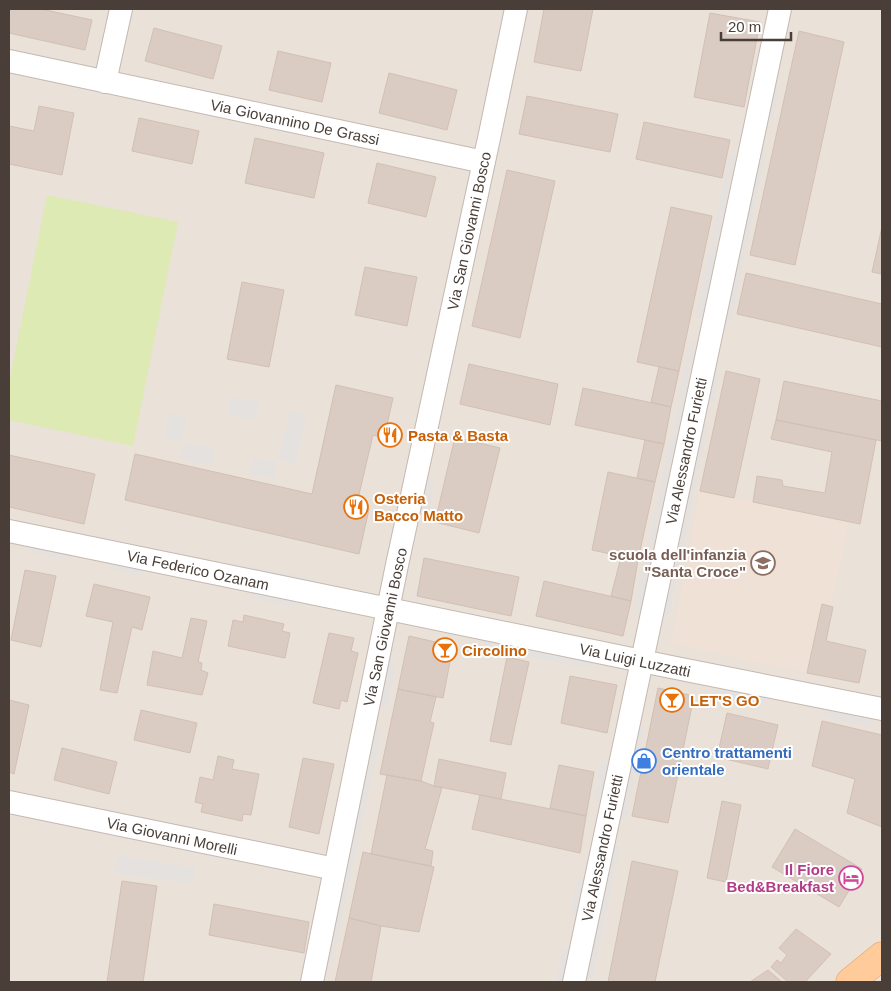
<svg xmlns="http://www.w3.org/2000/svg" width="891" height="991" font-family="Arial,sans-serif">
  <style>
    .residential { fill: #eae1d9 }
    .education { fill: #efe1d5 }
    .green { fill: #deeab3 }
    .parking { fill: #e4e1df }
    .building { fill: #dbccc3; stroke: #d3bfb3 }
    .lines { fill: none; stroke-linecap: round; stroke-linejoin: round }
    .minor-casing { stroke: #c5b8b0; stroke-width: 24 }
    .major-casing { stroke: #e7a368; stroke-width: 29 }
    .minor { stroke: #fff; stroke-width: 22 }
    .major { stroke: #ffcb9b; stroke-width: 28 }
    .labels { text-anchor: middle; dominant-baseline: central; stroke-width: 4; stroke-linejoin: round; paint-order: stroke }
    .street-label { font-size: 15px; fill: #4a3f38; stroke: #fff }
    .food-label { font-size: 15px; font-weight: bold; fill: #c56008; stroke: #fff; text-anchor: start }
    .education-label { font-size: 15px; font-weight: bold; fill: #785e54; stroke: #fff; text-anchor: end }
    .shop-label { font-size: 15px; font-weight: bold; fill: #366cbe; stroke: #fff; text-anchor: start }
    .hotel-label { font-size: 15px; font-weight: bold; fill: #b23c85; stroke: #fff; text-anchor: end }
  </style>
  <rect width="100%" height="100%" fill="#f6f0eb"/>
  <path class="residential" d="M9 9H882V982H9Z"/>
  <path class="education" d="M700 491 849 522 831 607 822 605 807 673 671 644Z"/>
  <path class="green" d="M47 195 178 222 133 446 9 420V383Z"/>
  <path class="parking" d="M773 85 779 86 773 121 765 120Z
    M759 149 766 152 731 321 721 330Z
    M730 153H736L702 319 695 317Z
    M690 342H696L678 429 673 427Z
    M713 369 720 372 714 402 707 401Z
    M231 397 259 402 255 420 227 414Z
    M290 410 307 415 295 464 278 460Z
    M168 414 186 417 181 441 164 438Z
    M702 423 708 426 669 615 660 619Z
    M671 434H677L653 548 648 545Z
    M183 442 215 449 212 466 180 459Z
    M253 457 278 462 273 479 250 474Z
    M428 479 432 480 434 484 428 516 420 518Z
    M34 547 73 554 71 561 32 553Z
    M646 552 652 553 639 615 634 606Z
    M111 562 144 569 142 576 110 569Z
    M233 563 314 579 317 586 231 569Z
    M251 592 299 601 290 607 251 598Z
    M484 639 595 663 585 668 486 647 483 642Z
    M390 659 396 663 387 707 380 706Z
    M722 680 776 691 761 704 708 693Z
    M826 710 874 720 872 727 824 717Z
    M639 724 644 730 626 819H619Z
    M376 729 382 731 332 964 326 962Z
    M601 762 608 763 601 802 594 800Z
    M614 845 620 847 592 982H585Z
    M117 856 196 868 193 884 114 873Z
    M577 880 584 881 576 916 570 913Z
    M563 947 570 948 562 982H555Z"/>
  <path class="building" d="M9 9H41L92 20 85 50 9 33Z
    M544 9H593L581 71 534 62Z
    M710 13 760 22 744 107 694 97Z
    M154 28 222 46 213 79 145 61Z
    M799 31 844 42 795 265 750 255Z
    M278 51 331 63 322 102 269 90Z
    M389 73 457 90 447 130 379 113Z
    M527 96 618 114 610 152 519 134Z
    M39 106 74 113 62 175 9 164V126L34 131Z
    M139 118 199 131 192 164 132 151Z
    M644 122 730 140 722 178 636 159Z
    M255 138 324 153 314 198 245 183Z
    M377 163 436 177 426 217 368 203Z
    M507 170 555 181 520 338 472 326Z
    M671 207 712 216 679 371 637 362Z
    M882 227V274L872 272Z
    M365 267 417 277 407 326 355 315Z
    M746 273 882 304V347L737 314Z
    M242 282 284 290 269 367 227 359Z
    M469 364 558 384 550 425 460 404Z
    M659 367 679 371 671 407 651 402Z
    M726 371 760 379 734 498 700 491Z
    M784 381 882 401V441L776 420Z
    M336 385 393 398 384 438 373 435 356 507 369 509 359 554 125 500 135 454 312 494Z
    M583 388 671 407 664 444 575 425Z
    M776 420 876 440 860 524 753 502 757 476 782 480 783 486 825 493 832 452 771 439Z
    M455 437 500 448 479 533 435 522Z
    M645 440 664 444 655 482 637 478Z
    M9 455 95 474 84 524 9 507Z
    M608 472 655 482 638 560 592 550Z
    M621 557 638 560 631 601 611 596Z
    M424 558 519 577 511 616 417 596Z
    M25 570 56 576 41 647 11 640Z
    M544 581 631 601 623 636 536 616Z
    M94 584 150 597 142 630 132 627 117 693 100 690 113 622 86 616Z
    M822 604 833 607 826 641 866 650 859 683 807 673Z
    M244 615 284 624 282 631 290 633 285 658 228 646 233 620 243 622Z
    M191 618 207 621 198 662 202 663 201 670 208 673 202 695 147 685 153 651 182 658Z
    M329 633 354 638 351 651 358 653 347 702 341 700 339 709 313 703Z
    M409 636 453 646 443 698 398 689Z
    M507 657 529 662 511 745 490 741Z
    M570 676 617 685 607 733 561 723Z
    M658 688 694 696 668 823 632 816Z
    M398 689 436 697 430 722 434 723 421 781 380 774Z
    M9 700 29 705 14 774 9 772Z
    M141 710 197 723 190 753 134 740Z
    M727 713 778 725 768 769 717 757Z
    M822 721 882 735V827L847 813 855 779 812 766Z
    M62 748 117 762 109 794 54 780Z
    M218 756 234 760 232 769 259 774 251 815 243 814 242 821 201 812 203 804 195 802 200 777 213 780Z
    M303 758 334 764 319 834 289 827Z
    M439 759 506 773 501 799 434 786Z
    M559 765 594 772 586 816 550 808Z
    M387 775 421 781 434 786 442 787 425 849 433 851 431 866 371 854Z
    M480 795 586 816 580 853 472 829Z
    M722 801 741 805 726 882 707 878Z
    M795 829 862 869 839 907 772 867Z
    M363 852 434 867 419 932 381 926 349 918Z
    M632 861 678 871 655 982H608Z
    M122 881 157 886 143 982H107Z
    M214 904 309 922 304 953 209 935Z
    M349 918 381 926 371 982H335Z
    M796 929 831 954 805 982H788L771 967 777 960 781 963 787 955 779 948Z
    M768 970 782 982H750Z"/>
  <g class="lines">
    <g class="minor-casing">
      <path id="minor" d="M9 61 484 162
        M105 82 121 9
        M9 531 671 667 882 709
        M9 802 335 869
        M312 982 397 565 491 129 516 9
        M574 982 780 9"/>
    </g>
    <g class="major-casing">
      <path id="major" d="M850 982 882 956"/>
    </g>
    <use href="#minor" class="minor"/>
    <use href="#major" class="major"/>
  </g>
  <defs>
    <g id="restaurant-ring" transform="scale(1.25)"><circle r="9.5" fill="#fff" stroke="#e8710a" stroke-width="1.5"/><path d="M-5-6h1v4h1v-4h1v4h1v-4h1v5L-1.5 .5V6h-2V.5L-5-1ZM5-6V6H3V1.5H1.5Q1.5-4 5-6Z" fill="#e8710a"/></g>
    <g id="school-ring" transform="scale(1.25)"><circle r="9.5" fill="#fff" stroke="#8d6e63" stroke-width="1.5"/><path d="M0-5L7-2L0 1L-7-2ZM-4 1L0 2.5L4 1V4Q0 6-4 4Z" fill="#8d6e63"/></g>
    <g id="bar-ring" transform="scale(1.25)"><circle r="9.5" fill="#fff" stroke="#e8710a" stroke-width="1.5"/><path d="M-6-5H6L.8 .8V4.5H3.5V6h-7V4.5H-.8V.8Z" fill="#e8710a"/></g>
    <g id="shop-ring" transform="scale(1.25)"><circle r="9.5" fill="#fff" stroke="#3f7fe0" stroke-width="1.5"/><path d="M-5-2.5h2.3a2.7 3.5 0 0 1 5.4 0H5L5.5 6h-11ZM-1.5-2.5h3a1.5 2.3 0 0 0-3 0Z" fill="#3f7fe0"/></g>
    <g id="hotel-ring" transform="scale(1.25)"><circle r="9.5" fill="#fff" stroke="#d1479c" stroke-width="1.5"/><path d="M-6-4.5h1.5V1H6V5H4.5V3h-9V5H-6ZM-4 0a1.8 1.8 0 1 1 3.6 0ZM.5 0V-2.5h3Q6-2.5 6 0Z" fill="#d1479c"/></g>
  </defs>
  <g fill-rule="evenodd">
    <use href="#restaurant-ring" x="390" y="435"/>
    <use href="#restaurant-ring" x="356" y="507"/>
    <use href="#school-ring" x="763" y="563"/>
    <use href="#bar-ring" x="445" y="650"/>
    <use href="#bar-ring" x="672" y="700"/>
    <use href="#shop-ring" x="644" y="761"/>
    <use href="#hotel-ring" x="851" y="878"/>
  </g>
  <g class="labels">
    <g class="street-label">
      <text transform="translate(295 122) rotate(12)">Via Giovannino De Grassi</text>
      <text transform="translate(469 231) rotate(-78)">Via San Giovanni Bosco</text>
      <text transform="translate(686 451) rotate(-78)">Via Alessandro Furietti</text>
      <text transform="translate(198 570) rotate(12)">Via Federico Ozanam</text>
      <text transform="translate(385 627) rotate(-78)">Via San Giovanni Bosco</text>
      <text transform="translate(635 660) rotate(12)">Via Luigi Luzzatti</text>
      <text transform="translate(172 836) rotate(12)">Via Giovanni Morelli</text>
      <text transform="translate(602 848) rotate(-78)">Via Alessandro Furietti</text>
    </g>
    <g class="food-label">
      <text x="408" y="435">Pasta &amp; Basta</text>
      <text x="374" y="498">Osteria<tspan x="374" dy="17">Bacco Matto</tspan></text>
      <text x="462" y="650">Circolino</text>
      <text x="690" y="700">LET'S GO</text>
    </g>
    <g class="education-label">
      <text x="746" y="554">scuola dell'infanzia<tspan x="746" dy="17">"Santa Croce"</tspan></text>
    </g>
    <g class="shop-label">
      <text x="662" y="752">Centro trattamenti<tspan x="662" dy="17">orientale</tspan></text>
    </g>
    <g class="hotel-label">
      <text x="834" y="869">Il Fiore<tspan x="834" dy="17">Bed&amp;Breakfast</tspan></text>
    </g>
  </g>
  <rect width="891" height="991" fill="none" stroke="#4a3f38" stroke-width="20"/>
  <path d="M721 32v8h70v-8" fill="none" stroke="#4a3f38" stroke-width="2.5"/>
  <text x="728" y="32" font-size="15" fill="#4a3f38" stroke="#ffffff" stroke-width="4" paint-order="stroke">20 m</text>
</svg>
